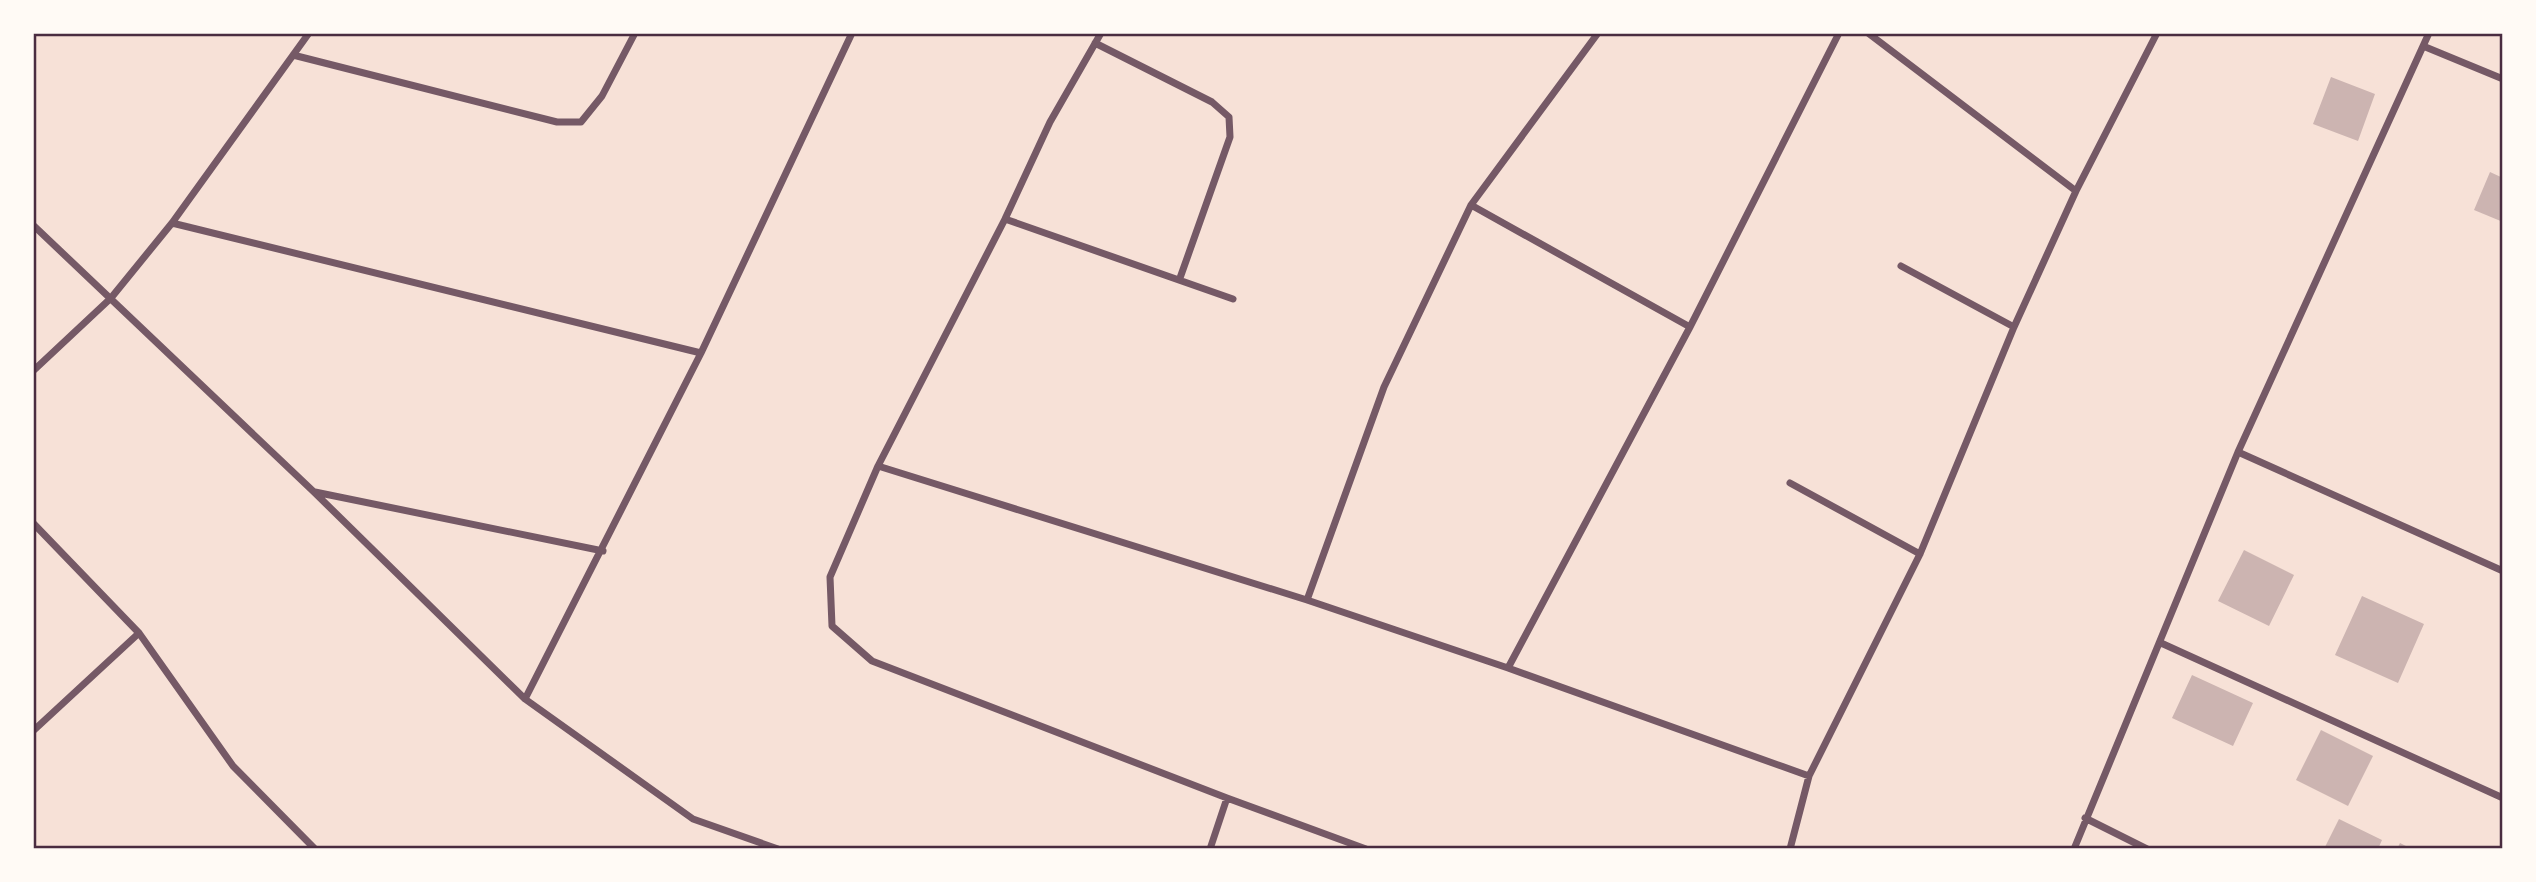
<svg xmlns="http://www.w3.org/2000/svg" width="2536" height="882" font-family="Figtree,sans-serif">
  <style>
    .building { fill: #ccb4b1 }
    .lines { fill: none; stroke-linecap: round; stroke-linejoin: round }
    .minor { stroke: #755966; stroke-width: 7 }
    .neatline { fill: none; stroke: #4a2c40; stroke-width: 2.5 }
  </style>
  <rect width="100%" height="100%" fill="#f7e1d7"/>
  <path class="building" d="M2331 77 2375 94 2358 141 2313 124Z
    M2490 172 2503 178V222L2474 210Z
    M2244 550 2294 575 2269 626 2218 601Z
    M2362 596 2424 624 2398 683 2335 655Z
    M2192 675 2253 703 2233 746 2172 718Z
    M2321 730 2373 756 2348 806 2296 780Z
    M2339 819 2382 840 2378 849H2324Z
    M2400 843 2412 849H2397Z"/>
  <g class="lines">
    <path class="minor" d="M1101 33 1050 122 1005 219 878 466 830 577 832 626 872 661 1227 798 1366 849
      M1598 33 1471 205 1384 387 1307 600 1508 668 1690 327 1839 33
      M1868 33 2076 191
      M1095 43 1212 102 1229 117 1230 137 1180 278
      M2423 46 2503 79
      M293 55 557 122H581L602 96 635 33
      M1471 205 1690 327
      M1005 219 1233 299
      M172 223 701 353
      M33 225 314 492 525 699 693 819 778 849
      M1901 266 2014 327
      M33 371 111 298 172 223 309 33
      M2238 452 2503 571
      M878 466 1307 600
      M1790 483 1920 554
      M315 492 603 551
      M33 523 139 633 233 766 315 849
      M2161 643 2503 798
      M1508 668 1809 776
      M525 699 701 353 852 33
      M33 731 139 633
      M2085 818 2147 849
      M1210 849 1227 798
      M1790 849 1809 776 1920 554 2014 327 2076 191 2157 33
      M2074 849 2238 452 2429 33"/>
  </g>
  <rect width="2536" height="882" fill="none" stroke="#fffaf5" stroke-width="70"/>
  <rect x="35" y="35" width="2466" height="812" class="neatline"/>
</svg>
